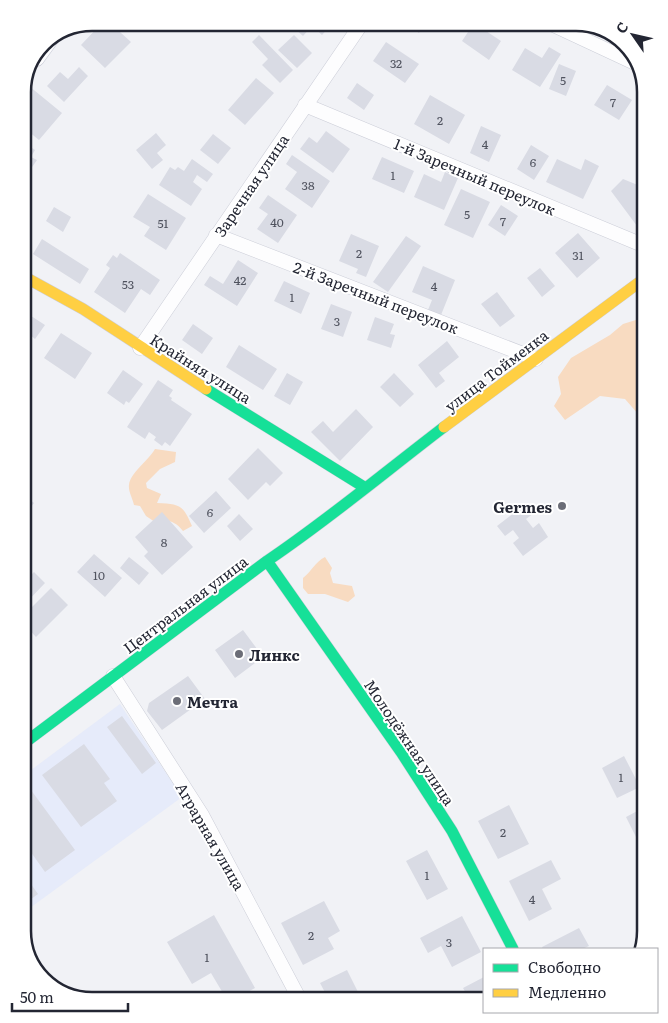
<svg xmlns="http://www.w3.org/2000/svg" width="668" height="1023" font-family="Literata,serif">
  <style>
    .built { fill: #e6ebfa }
    .green { fill: #f8dbc1 }
    .building { fill: #d9dbe4 }
    .lines { fill: none; stroke-linecap: round; stroke-linejoin: round }
    .street-casing { stroke: #ccced8; stroke-width: 15 }
    .fast-casing { stroke: #ccced8; stroke-width: 12 }
    .slow-casing { stroke: #ccced8; stroke-width: 12 }
    .street { stroke: #fdfdfe; stroke-width: 14 }
    .fast { stroke: #16e098; stroke-width: 11 }
    .slow { stroke: #ffcf43; stroke-width: 11 }
    .poi-dot { fill: #6b6d77; stroke: #fff; stroke-width: 2 }
    .labels { text-anchor: middle; dominant-baseline: central; stroke-width: 4; stroke-linejoin: round; paint-order: stroke }
    .number-label { font-size: 12px; fill: #50535f }
    .street-label { font-size: 15px; fill: #232633; stroke: #fff }
    .poi-label { font-size: 15px; font-weight: bold; fill: #232633; stroke: #fff; text-anchor: start }
    .rim { fill: none; stroke: #232633; stroke-width: 2.5 }
  </style>
  <rect width="100%" height="100%" fill="#f1f2f6"/>
  <path class="built" d="M120 704 182 797 23 913V776Z"/>
  <path class="green" d="M639 319 645 326V422L625 399 600 396 565 420 554 406 561 394 558 377 571 358 610 335 623 324Z
    M155 449 176 452 175 462 160 469 146 483 147 488 161 494 157 503C180 504 183 505 192 526L183 531C175 521 168 519 155 522L146 516 140 506 134 505C133 499 128 491 129 485 130 473 148 461 155 449Z
    M325 557 332 568 330 573 333 583 352 586 355 596 348 602 325 594H308L303 588V578C312 571 315 562 325 557Z"/>
  <path class="building" d="M93 23H110L131 42 105 68 81 45 98 27Z
    M299 23H333L322 35 312 26 303 36 294 28Z
    M404 23H426L419 33Z
    M474 23 501 41 489 60 462 41Z
    M259 35 293 70 280 83 262 65 268 59 252 42Z
    M294 35 312 53 297 68 278 50Z
    M386 42 419 64 405 83 373 61Z
    M549 47 561 54 540 87 512 70 525 48 542 58Z
    M559 64 576 71 566 96 549 89Z
    M79 67 88 76 64 102 47 86 60 72 68 79Z
    M256 78 274 93 245 125 228 110Z
    M357 83 374 95 364 110 347 98Z
    M607 85 632 100 619 120 594 105Z
    M29 86 62 113 39 140 23 127V110L27 105 23 101V93Z
    M430 95 465 115 449 144 414 124Z
    M645 114V132L638 128Z
    M481 126 501 135 489 162 470 153Z
    M326 131 350 149 333 173 300 149 309 137 317 143Z
    M156 133 166 145 157 153 163 160 152 169 136 150Z
    M213 134 231 148 218 164 200 150Z
    M23 142 35 150 31 157 37 160 30 170 25 166 23 169Z
    M531 145 549 156 534 180 517 169Z
    M292 155 330 181 312 208 285 189 297 172 286 164Z
    M382 157 414 171 404 193 372 179Z
    M192 159 213 174 207 182 197 175 193 182 202 189 191 206 159 185 170 167 175 170 178 167 184 171Z
    M557 159 581 170 585 159 599 166 583 199 546 182Z
    M445 172 458 178 444 210 414 197 424 174 441 182Z
    M623 179 645 188V219L637 226 611 191Z
    M461 189 490 202 473 238 444 225Z
    M148 194 186 218 166 250 144 236 150 227 133 217Z
    M268 195 297 215 278 243 257 229 268 214 259 208Z
    M501 205 518 216 505 236 488 225Z
    M54 207 71 217 63 232 46 221Z
    M578 233 600 258 577 278 555 253Z
    M351 234 379 246 366 277 356 273 358 269 339 261Z
    M406 236 421 246 388 292 373 282Z
    M42 239 89 269 80 284 33 254Z
    M120 253 160 280 150 295 141 289 125 313 94 292 110 268 106 265 113 255 117 258Z
    M238 260 258 273 237 306 204 285 210 276 223 284Z
    M423 266 455 280 441 315 428 310 432 300 412 292Z
    M540 268 555 286 542 297 527 278Z
    M284 281 310 293 301 314 274 301Z
    M497 292 515 316 500 327 481 304Z
    M331 304 352 312 343 337 321 329Z
    M28 314 45 325 35 339 29 334 24 342 23 323Z
    M375 317 394 324 390 334 395 335 391 348 367 340Z
    M193 324 213 338 202 354 182 340Z
    M61 333 92 353 75 379 44 358Z
    M447 341 459 357 439 373 445 381 436 388 418 365Z
    M239 345 277 369 263 390 226 367Z
    M123 370 143 384 129 403 126 401 124 405 107 393Z
    M287 373 303 382 290 405 274 396Z
    M394 373 414 394 400 407 380 387Z
    M158 380 173 390 169 396 172 398 171 400 192 414 170 446 165 442 162 446 154 440 156 437 149 432 145 439 127 427Z
    M356 409 373 427 340 461 311 432 323 421 333 432Z
    M258 448 283 473 270 486 266 482 248 500 228 479Z
    M23 468 30 474 23 484Z
    M216 491 231 508 204 533 189 516Z
    M23 494 34 503 23 517Z
    M527 503 534 513 526 519 533 528 539 523 548 537 523 556 513 543 519 538 513 530 505 536 497 526Z
    M162 512 193 547 162 575 144 556 148 552 135 537Z
    M239 514 253 529 240 541 227 526Z
    M94 554 122 578 105 597 77 572Z
    M129 557 149 573 139 585 120 568Z
    M34 572 45 583 23 606 28 611 51 588 68 605 36 637 23 623V583Z
    M243 630 263 657 235 678 215 650Z
    M188 676 205 699 162 730 147 711 149 703Z
    M122 716 156 763 142 774 107 727Z
    M84 744 110 779 104 783 117 801 81 827 42 775Z
    M624 756 640 787 617 798 602 768Z
    M28 786 75 850 45 872 23 841V790Z
    M509 805 529 844 498 859 478 821Z
    M643 808 645 814V855L626 817Z
    M427 850 448 889 427 900 406 861Z
    M551 860 561 879 542 889 552 909 529 921 509 881Z
    M23 873 38 894 23 905Z
    M324 901 340 931 328 938 334 949 303 965 281 923Z
    M214 915 255 988 233 1000H227L211 973 192 984 167 942Z
    M462 916 481 952 452 967 441 946 428 953 420 938Z
    M579 928 589 946 582 949H543L542 947Z
    M347 970 362 1000H329L320 983Z
    M484 977V1000H470L463 988Z"/>
  <g class="lines">
    <g class="street-casing">
      <path id="street" d="M549 23 639 65
        M37 59 53 37
        M305 105 645 246
        M216 235 536 359
        M140 348 362 23
        M113 676 202 815 300 1000
        M644 726 645 730"/>
    </g>
    <g class="fast-casing">
      <path id="fast" d="M206 389 364 487
        M267 561 401 752 452 831 513 949
        M23 744 267 561C328 520 385 472 444 427"/>
    </g>
    <g class="slow-casing">
      <path id="slow" d="M23 276 83 309 206 389
        M444 427 645 278"/>
    </g>
    <use href="#street" class="street"/>
    <use href="#fast" class="fast"/>
    <use href="#slow" class="slow"/>
  </g>
  <g class="poi-dot">
    <circle cx="562" cy="506" r="5"/>
    <circle cx="239" cy="654" r="5"/>
    <circle cx="177" cy="701" r="5"/>
  </g>
  <g class="labels">
    <g class="number-label">
      <text x="396" y="63">32</text>
      <text x="563" y="80">5</text>
      <text x="613" y="102">7</text>
      <text x="440" y="120">2</text>
      <text x="485" y="144">4</text>
      <text x="533" y="162">6</text>
      <text x="393" y="175">1</text>
      <text x="308" y="185">38</text>
      <text x="467" y="214">5</text>
      <text x="503" y="221">7</text>
      <text x="277" y="222">40</text>
      <text x="163" y="223">51</text>
      <text x="359" y="253">2</text>
      <text x="578" y="255">31</text>
      <text x="240" y="280">42</text>
      <text x="128" y="284">53</text>
      <text x="434" y="286">4</text>
      <text x="292" y="297">1</text>
      <text x="337" y="321">3</text>
      <text x="210" y="512">6</text>
      <text x="164" y="542">8</text>
      <text x="99" y="575">10</text>
      <text x="621" y="777">1</text>
      <text x="503" y="832">2</text>
      <text x="427" y="875">1</text>
      <text x="532" y="899">4</text>
      <text x="311" y="935">2</text>
      <text x="449" y="942">3</text>
      <text x="207" y="957">1</text>
    </g>
    <g class="street-label">
      <text transform="translate(475 176) rotate(23)">1-й Заречный переулок</text>
      <text transform="translate(251 185) rotate(-56)">Заречная улица</text>
      <text transform="translate(376 297) rotate(21)">2-й Заречный переулок</text>
      <text transform="translate(201 368) rotate(32)">Крайняя улица</text>
      <text transform="translate(496 370) rotate(-37)">улица Тойменка</text>
      <text transform="translate(185 604) rotate(-37)">Центральная улица</text>
      <text transform="translate(410 742) rotate(56)">Молодёжная улица</text>
      <text transform="translate(211 836) rotate(60)">Аграрная улица</text>
    </g>
    <g class="poi-label">
      <text x="552" y="506" text-anchor="end">Germes</text>
      <text x="249" y="654">Линкс</text>
      <text x="187" y="701">Мечта</text>
    </g>
  </g>
  <path d="M0 0H668V1023H0ZM92 31H576A61 61 0 0 1 637 92V931A61 61 0 0 1 576 992H92A61 61 0 0 1 31 931V92A61 61 0 0 1 92 31Z" fill="#fff" fill-rule="evenodd"/>
  <path class="rim" d="M92 31H576A61 61 0 0 1 637 92V931A61 61 0 0 1 576 992H92A61 61 0 0 1 31 931V92A61 61 0 0 1 92 31Z"/>
  <rect x="483" y="948" width="175" height="65" fill="#ffffff" stroke="#a7a8ad"/>
  <rect x="493" y="964" width="25" height="8" fill="#16e098" stroke="#a7a8ad"/>
  <text x="528" y="973" font-size="15" fill="#232633">Свободно</text>
  <rect x="493" y="989" width="25" height="8" fill="#ffcf43" stroke="#a7a8ad"/>
  <text x="528" y="998" font-size="15" fill="#232633">Медленно</text>
  <g transform="translate(633 35) rotate(304)" stroke="#ffffff" stroke-width="4" paint-order="stroke">
  <path d="M0-4L9 19L0 12L-9 19Z" fill="#232633"/>
  <text y="-8" font-size="14" font-weight="bold" text-anchor="middle" fill="#232633">С</text>
  </g>
  <path d="M12 1003v8h116v-8" fill="none" stroke="#232633" stroke-width="2.5"/>
  <text x="20" y="1003" font-size="15" fill="#232633" stroke="#ffffff" stroke-width="4" paint-order="stroke">50 m</text>
</svg>
